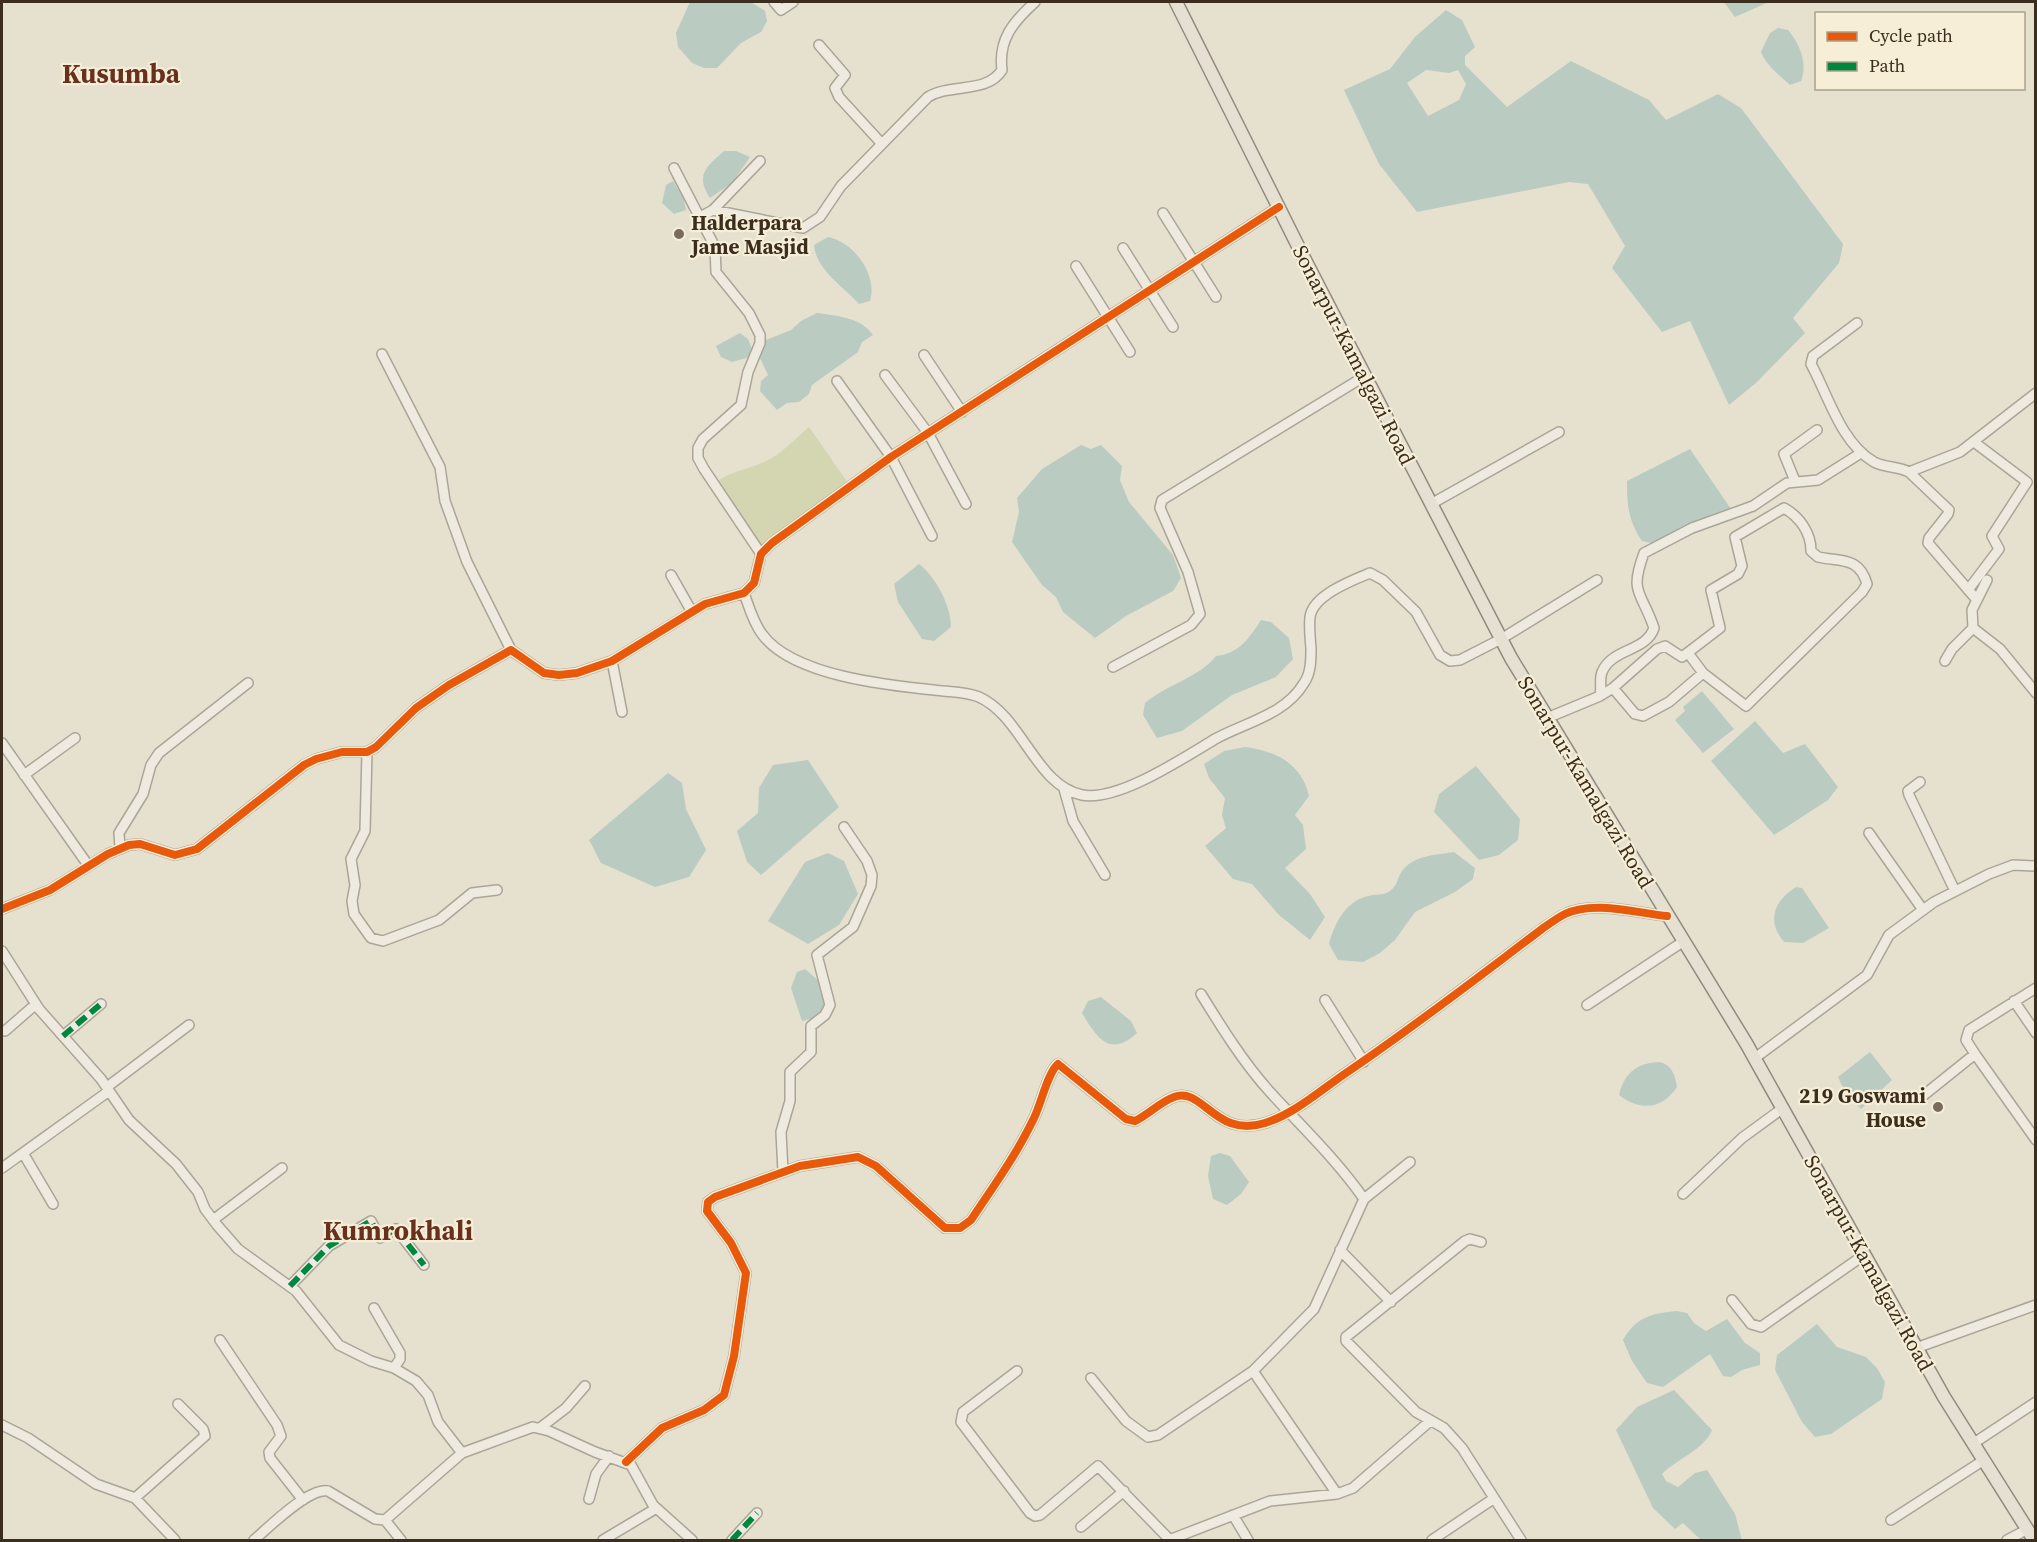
<svg xmlns="http://www.w3.org/2000/svg" width="2037" height="1542" font-family="'Source Serif 4',serif">
  <style>
    .green { fill: #d4d6b1 }
    .water { fill: #baccc2; fill-rule: evenodd }
    .lines { fill: none; stroke-linecap: round; stroke-linejoin: round }
    .minor-casing { stroke: #aba598; stroke-width: 12 }
    .major-casing { stroke: #918a7f; stroke-width: 15 }
    .minor { stroke: #eeeae0; stroke-width: 9 }
    .major { stroke: #e5e0d2; stroke-width: 12 }
    .quiet { stroke: #00873e; stroke-width: 6; stroke-dasharray: 12 6; stroke-linecap: butt }
    .cycleway-casing { stroke: #f6eed6; stroke-width: 11 }
    .cycleway { stroke: #e8590c; stroke-width: 8 }
    .poi-dot { fill: #776c5d; stroke: #f6eed6; stroke-width: 2 }
    .labels { text-anchor: middle; dominant-baseline: central; stroke-width: 4.5; stroke-linejoin: round; paint-order: stroke }
    .poi-label { font-size: 21px; font-weight: bold; fill: #3b2e1f; stroke: #f6eed6; text-anchor: start }
    .street-label { font-size: 21px; fill: #3b2e1f; stroke: #f6eed6 }
    .district-label { font-size: 27px; font-weight: bold; fill: #68311e; stroke: #f6eed6 }
  </style>
  <rect width="100%" height="100%" fill="#e6e0cf"/>
  <path class="green" d="M809 427 848 483 761 548 716 482C731 471 755 468 772 458 785 450 797 437 809 427Z"/>
  <path class="water" d="M690 2H751L765 11 767 21 761 32 741 43 717 68H704L692 63 678 47 676 33Z
    M1724 2H1769L1735 17Z
    M1446 10 1462 20 1475 47 1465 56V65L1507 107 1571 61 1649 100 1666 120 1718 94 1741 108 1843 244 1839 263 1793 318 1805 333 1756 383 1729 405 1690 321 1662 332 1612 268 1625 246 1588 184 1569 182 1417 212 1379 164 1344 90 1390 69 1415 37ZM1426 70 1449 73 1458 70 1466 84 1459 100 1428 116 1407 83Z
    M1778 28 1788 30C1800 44 1808 64 1801 81L1790 85C1779 75 1766 65 1761 52L1770 33Z
    M724 151H736L750 157 732 183 710 198C695 175 706 167 724 151Z
    M673 181 683 197 686 210 674 214 662 203 666 185Z
    M828 237C854 242 878 275 870 301L859 304C843 286 816 270 814 245Z
    M817 313C837 316 861 317 873 335L862 342 858 352 812 385 809 394 799 402 787 403 777 410 760 391 761 381 768 375 760 358 766 340 791 330 801 321Z
    M740 333 748 339 752 349 750 357 732 362 721 357 716 346Z
    M1081 445 1091 449 1101 445 1122 466 1120 480 1129 502 1173 555 1181 578 1173 591 1126 616 1095 638 1063 612 1056 597 1042 585 1012 542 1019 512 1017 498 1042 469Z
    M1690 449 1731 509 1683 526 1656 544 1642 541C1628 520 1627 505 1627 481Z
    M919 564C936 577 951 606 951 627L934 641 922 639 898 602 894 584Z
    M1261 620 1271 622 1289 638 1293 659 1276 677 1232 695 1182 731 1157 738 1143 715 1145 703C1166 685 1200 677 1216 656 1238 654 1249 639 1261 620Z
    M1702 691 1734 729 1703 753 1675 720 1685 711 1683 707Z
    M1755 721 1783 753 1805 744 1838 787 1828 800 1774 835 1711 761Z
    M1245 747C1276 751 1302 764 1309 796L1295 815 1303 825 1306 849 1285 868 1310 894 1325 917 1310 940 1279 915 1252 884 1233 879 1205 846 1226 828 1222 815 1225 798 1209 778 1204 764 1224 751Z
    M808 760 839 807 761 875 747 862 737 831 758 813 759 788 773 765Z
    M1476 766 1520 819 1518 840 1499 855 1479 860 1434 812 1439 794Z
    M668 773 682 783 686 809 706 850 689 877 655 887 601 863 589 840Z
    M1454 852 1475 868 1473 879 1455 892 1415 912 1395 940 1380 953 1363 962 1338 960 1329 944C1335 922 1346 899 1373 895 1381 894 1384 895 1390 891 1398 885 1397 878 1402 871 1414 855 1436 855 1454 852Z
    M828 853 844 861 858 894 839 925 808 944 768 921 805 862Z
    M1796 887 1802 888 1829 928 1803 943 1784 942C1766 921 1774 901 1796 887Z
    M805 969 819 981 827 1015 802 1021 791 988 797 972Z
    M1101 997 1131 1021 1137 1033C1110 1058 1097 1038 1082 1013L1088 1001Z
    M1870 1052 1892 1080 1861 1109 1845 1092 1838 1077Z
    M1660 1062C1672 1065 1675 1075 1677 1087 1662 1110 1639 1111 1619 1095 1625 1072 1637 1063 1660 1062Z
    M1220 1153 1230 1156 1249 1182 1241 1194 1227 1205 1213 1199 1208 1176 1211 1156Z
    M1677 1311 1687 1313 1694 1323 1706 1331 1727 1319 1745 1343 1760 1353V1365L1742 1370 1731 1377 1723 1376 1710 1354 1663 1387 1647 1383 1632 1361 1623 1340C1636 1317 1652 1313 1677 1311Z
    M1817 1324 1837 1347 1866 1357 1877 1368 1885 1382 1882 1399 1831 1434 1815 1437 1802 1422 1775 1370 1777 1355Z
    M1674 1390 1712 1430C1704 1450 1678 1458 1662 1474L1666 1481 1678 1487 1695 1473 1707 1470 1735 1514 1742 1540H1701L1683 1523 1675 1529 1653 1508 1616 1430 1637 1407Z"/>
  <g class="lines">
    <g class="minor-casing">
      <path id="minor" d="M774 2 781 10 793 2
        M819 45 845 75 835 88 839 97 882 144
        M674 168 715 247 716 272 749 313 760 335V343L748 372 741 405 703 439 698 448V458L704 469 761 554
        M713 210 760 161
        M1163 213 1216 297
        M700 217 713 210 803 228 820 217 841 186 928 97C951 83 987 94 1002 70 998 40 1013 22 1035 2
        M1123 248 1173 327
        M1076 266 1130 352
        M1857 323 1813 356 1811 364C1828 395 1841 443 1874 462 1885 468 1898 466 1909 472L1960 452 2036 393
        M382 354 440 467 445 501 467 562 511 650
        M924 355 962 412
        M885 375 928 433 966 504
        M837 381 891 457 932 536
        M1909 472 1949 510 1948 514 1929 538 1928 543 1977 600
        M1795 481 1784 454 1817 430
        M1431 504 1559 432
        M671 575 692 612
        M1987 580 1972 610 1973 628 2000 649 2036 693
        M1968 590 1999 549 1992 536 2027 482 1974 442
        M744 593C749 607 753 622 762 634 793 677 893 686 943 691 955 692 967 692 979 697 1022 716 1036 786 1082 795 1119 802 1186 756 1217 738 1247 722 1286 714 1304 683 1311 673 1311 660 1311 648 1310 638 1309 627 1310 617 1313 595 1353 580 1370 573L1383 580 1416 612 1440 655 1450 661 1460 660 1501 639 1597 580
        M1688 653 1703 673
        M612 661 622 712
        M1945 661 1952 649 1973 628
        M1113 667 1191 625 1200 614 1188 572 1160 508 1162 500 1365 376
        M1600 696 1613 688 1657 649 1665 646 1682 657 1720 628 1711 590 1738 574 1742 566 1735 537 1784 508C1800 517 1811 533 1811 551L1818 557C1840 562 1859 556 1867 584L1862 592 1746 706 1703 673 1669 702 1643 716 1635 714 1613 688
        M1547 718 1600 696C1602 688 1599 680 1602 672 1612 648 1646 652 1654 628 1641 590 1629 594 1644 553L1692 528 1753 506 1787 483 1818 480 1861 453
        M2 743 88 865
        M367 752 365 831 351 859 355 885 352 901 354 914 371 938 383 941 439 920 472 893 497 890
        M24 775 75 738
        M1920 782 1908 791 1909 795 1955 891
        M1064 789 1073 821 1105 875
        M1869 833 1923 910
        M120 848 119 833 143 794 151 765 159 753 248 683
        M2 909 50 890 108 854 129 845 140 844 175 855 197 849 304 765 316 759 342 752H367L376 747 416 708 449 685 511 650 544 673 559 675 577 673 612 661 705 604 744 593 754 583 761 554 772 543 891 457 1279 207
        M2 951 39 1009 101 1079 129 1120 176 1164 198 1192 205 1209 217 1225 238 1249 296 1291 339 1345 371 1361 394 1368 416 1381 428 1395 438 1422 462 1453
        M1325 1000 1364 1062
        M2014 1001 2036 1033
        M1587 1005 1684 941
        M5 1031 36 1004
        M63 1036 101 1004
        M1975 1054 1966 1040 1969 1030 2036 988
        M1755 1058 1867 975 1889 935 1934 902 1989 874 2013 865 2036 866
        M107 1087 189 1025
        M1924 1095 1975 1054 2036 1140
        M23 1153 53 1204
        M2 1168 109 1091
        M783 1172 781 1132 790 1101V1072L811 1052V1026L825 1015 830 1005 817 955 853 927 871 886 872 875 867 861 844 827
        M1683 1194 1742 1138 1783 1108
        M1364 1199 1410 1162
        M213 1220 282 1168
        M1481 1242 1470 1239 1465 1241 1346 1337V1341L1416 1412 1444 1428 1462 1448 1521 1540
        M1340 1250 1391 1302
        M290 1286 329 1246 371 1221 380 1238 396 1229 424 1265
        M1732 1300 1751 1324 1761 1327 1864 1255
        M374 1308 400 1353V1359L394 1368
        M220 1340 277 1425 281 1436 269 1452 270 1458 303 1500
        M1916 1348 2036 1305
        M1017 1371 963 1412 961 1422 1030 1513 1035 1516 1040 1515 1098 1466 1170 1540
        M1253 1371 1337 1494
        M1091 1378 1126 1421 1148 1437 1158 1435 1253 1371 1314 1309 1364 1199C1337 1160 1302 1127 1270 1092 1243 1062 1222 1028 1201 994
        M2 1425 28 1438 96 1484 135 1498 175 1540
        M540 1428 566 1408 585 1386
        M1974 1443 2036 1402
        M626 1462 662 1428 704 1410 724 1395 734 1356 746 1273 731 1243 707 1211 708 1202 715 1197 800 1166 858 1157 876 1166 945 1228H960L971 1220C993 1187 1017 1154 1034 1118 1041 1104 1048 1072 1058 1064L1126 1119 1135 1121C1148 1115 1160 1102 1174 1097 1203 1086 1215 1139 1265 1123 1294 1114 1321 1090 1346 1073 1414 1027 1477 978 1542 929 1549 924 1557 918 1565 914 1594 900 1637 913 1667 916
        M135 1498 205 1436 203 1429 178 1404
        M589 1499 596 1474 609 1456
        M1233 1515 1248 1540
        M385 1520 401 1540
        M1891 1520 1984 1460
        M1081 1527 1124 1491
        M254 1540C268 1528 309 1487 328 1491L375 1519 385 1520 462 1453 533 1427 549 1431 595 1452 631 1465 653 1505 692 1540
        M603 1540 655 1509
        M732 1540 757 1513
        M1169 1540 1270 1501 1337 1494 1353 1488 1429 1422
        M1432 1540 1493 1499
        M2007 1540 2028 1529"/>
    </g>
    <g class="major-casing">
      <path id="major" d="M1176 2 1304 258 1511 658 1746 1043 1944 1397 2034 1540"/>
    </g>
    <use href="#minor" class="minor"/>
    <use href="#major" class="major"/>
    <path class="quiet" d="M63 1036 101 1004
      M290 1286 329 1246 371 1221 380 1238 396 1229 424 1265
      M732 1540 757 1513"/>
    <g class="cycleway-casing">
      <path id="cycleway" d="M2 909 50 890 108 854 129 845 140 844 175 855 197 849 304 765 316 759 342 752H367L376 747 416 708 449 685 511 650 544 673 559 675 577 673 612 661 705 604 744 593 754 583 761 554 772 543 891 457 1279 207
        M626 1462 662 1428 704 1410 724 1395 734 1356 746 1273 731 1243 707 1211 708 1202 715 1197 800 1166 858 1157 876 1166 945 1228H960L971 1220C993 1187 1017 1154 1034 1118 1041 1104 1048 1072 1058 1064L1126 1119 1135 1121C1148 1115 1160 1102 1174 1097 1203 1086 1215 1139 1265 1123 1294 1114 1321 1090 1346 1073 1414 1027 1477 978 1542 929 1549 924 1557 918 1565 914 1594 900 1637 913 1667 916"/>
    </g>
    <use href="#cycleway" class="cycleway"/>
  </g>
  <g class="poi-dot">
    <circle cx="679" cy="234" r="6"/>
    <circle cx="1938" cy="1107" r="6"/>
  </g>
  <g class="labels">
    <g class="poi-label">
      <text x="691" y="222">Halderpara<tspan x="691" dy="24">Jame Masjid</tspan></text>
      <text x="1926" y="1095" text-anchor="end">219 Goswami<tspan x="1926" dy="24">House</tspan></text>
    </g>
    <g class="street-label">
      <text transform="translate(1354 355) rotate(63)">Sonarpur-Kamalgazi Road</text>
      <text transform="translate(1586 782) rotate(59)">Sonarpur-Kamalgazi Road</text>
      <text transform="translate(1869 1263) rotate(61)">Sonarpur-Kamalgazi Road</text>
    </g>
    <g class="district-label">
      <text x="121" y="73">Kusumba</text>
      <text x="398" y="1230">Kumrokhali</text>
    </g>
  </g>
  <rect width="2037" height="1542" fill="none" stroke="#3b2e1f" stroke-width="6"/>
  <rect x="1815" y="12" width="210" height="78" fill="#f6eed6" stroke="#aba18d" stroke-width="1.5"/>
  <rect x="1827" y="32" width="30" height="9" fill="#e8590c" stroke="#aba18d" stroke-width="1.5"/>
  <text x="1869" y="42" font-size="18" fill="#3b2e1f">Cycle path</text>
  <rect x="1827" y="62" width="30" height="9" fill="#00873e" stroke="#aba18d" stroke-width="1.5"/>
  <text x="1869" y="72" font-size="18" fill="#3b2e1f">Path</text>
</svg>
